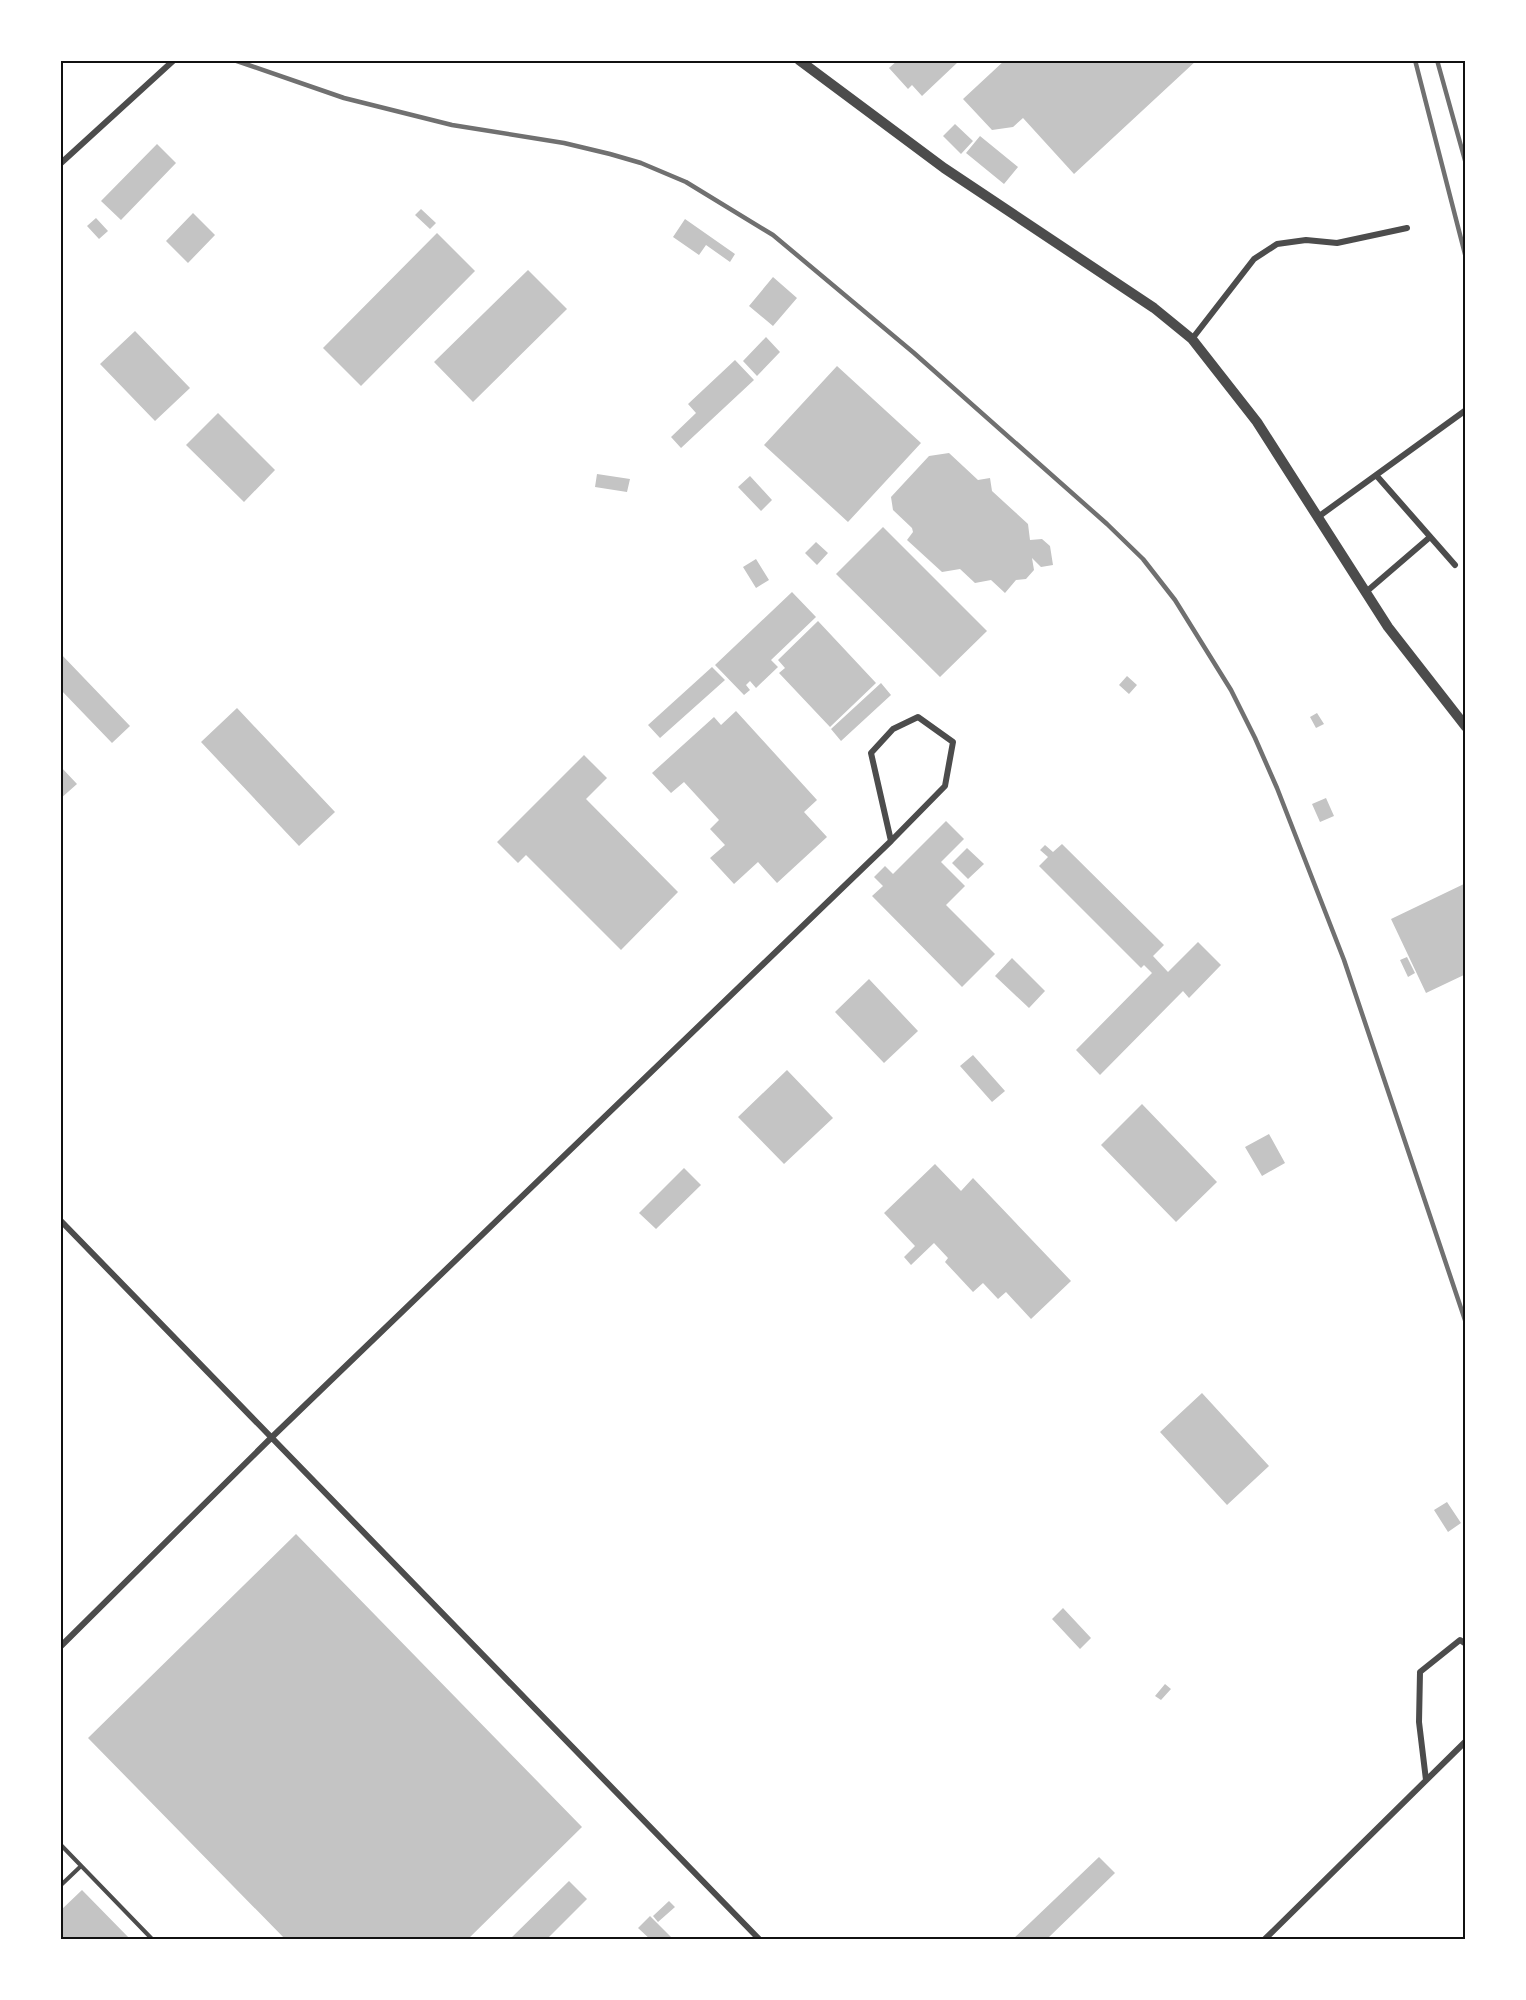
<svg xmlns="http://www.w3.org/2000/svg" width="1526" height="2000" font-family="Barlow,sans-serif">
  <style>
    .building { fill: #c4c4c4 }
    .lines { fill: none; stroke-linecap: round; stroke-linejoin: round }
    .service { stroke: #4c4c4c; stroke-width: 4 }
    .minor { stroke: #4c4c4c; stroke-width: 6 }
    .tertiary { stroke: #4c4c4c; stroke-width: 10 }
    .rail { stroke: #707070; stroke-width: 4.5 }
    .neatline { fill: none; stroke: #111; stroke-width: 2 }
  </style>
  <rect width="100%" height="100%" fill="#fff"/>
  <path class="building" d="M898 60H956L958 62 922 96 912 85 908 89 889 68Z
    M1005 60H1197L1074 174 1023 118 1013 127 992 130 963 99Z
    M955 124 973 141 961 154 943 136Z
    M980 136 1018 167 1004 184 966 153Z
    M157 144 176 163 121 220 101 201Z
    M421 209 436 223 430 229 415 215Z
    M193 213 215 235 188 263 166 241Z
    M96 218 108 231 99 239 87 226Z
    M685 219 735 254 730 262 706 245 699 255 673 237Z
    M437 233 475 271 361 386 323 348Z
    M528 270 567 309 473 402 434 362Z
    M773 277 797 298 773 326 749 306Z
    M135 331 190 388 155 421 100 364Z
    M766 337 780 352 757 376 743 361Z
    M735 360 754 380 681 448 671 437 696 413 688 404Z
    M837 366 921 443 848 522 764 445Z
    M218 413 275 470 244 502 186 445Z
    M949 453 978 480 990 478 992 491 1028 524 1030 540 1042 539 1050 546 1053 565 1041 567 1032 558 1034 570 1026 579 1016 580 1005 593 991 580 975 583 960 569 942 572 907 540 913 532 912 528 893 510 891 497 929 456Z
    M597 474 630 479 627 492 595 487Z
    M750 476 772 500 761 511 738 487Z
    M883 527 987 631 940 677 836 574Z
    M816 542 828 553 817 565 805 553Z
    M756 559 769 580 756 588 743 567Z
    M792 592 816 617 771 660 778 667 756 688 750 681 746 685 750 690 744 695 715 665Z
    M818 621 876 683 830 727 779 673 785 668 778 660Z
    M60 653 130 726 112 743 60 689Z
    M712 667 725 680 660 738 648 725Z
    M1127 676 1137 685 1129 694 1119 685Z
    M881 683 891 695 841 741 831 729Z
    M237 708 335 812 299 846 201 742Z
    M736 711 817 800 804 812 827 837 777 883 758 862 734 884 710 858 725 845 710 829 719 820 684 782 671 793 652 773 714 717 721 725Z
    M1317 713 1324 724 1316 728 1310 717Z
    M584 755 607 778 586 799 678 892 621 950 526 855 518 863 497 842Z
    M60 766 77 784 60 799Z
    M1326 798 1334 816 1320 822 1312 804Z
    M946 821 964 839 941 862 965 886 946 905 995 954 962 987 872 896 883 886 874 877 885 866 893 874Z
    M1062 844 1164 945 1153 956 1168 972 1198 942 1221 965 1189 998 1183 991 1100 1075 1076 1050 1152 973 1144 965 1141 968 1039 866 1048 857 1040 850 1045 845 1053 852Z
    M967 848 984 864 968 879 952 863Z
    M1466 883V974L1426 993 1391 919Z
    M1407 957 1415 973 1408 977 1400 960Z
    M1012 958 1045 991 1029 1008 995 976Z
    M869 979 918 1031 884 1063 835 1012Z
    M973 1055 1005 1091 992 1102 960 1066Z
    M787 1070 833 1118 784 1164 738 1117Z
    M1142 1104 1217 1182 1176 1222 1101 1145Z
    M1269 1134 1285 1163 1262 1176 1245 1147Z
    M935 1164 961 1191 973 1178 1071 1281 1031 1319 1006 1292 998 1299 983 1283 973 1292 945 1262 948 1258 934 1243 911 1265 904 1257 915 1246 884 1213Z
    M684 1168 701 1185 656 1229 639 1213Z
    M1202 1393 1269 1466 1227 1505 1160 1432Z
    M1447 1502 1461 1523 1448 1532 1434 1510Z
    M296 1534 582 1827 467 1940H286L88 1738Z
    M1063 1608 1091 1638 1080 1649 1052 1619Z
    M1165 1684 1171 1689 1161 1700 1155 1696Z
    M1099 1857 1115 1873 1047 1939 1048 1940H1012Z
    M569 1881 587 1899 546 1940H509Z
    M82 1890 131 1940H60V1911Z
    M669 1901 675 1907 658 1922 653 1916Z
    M650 1916 672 1938 670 1940H651L638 1928Z"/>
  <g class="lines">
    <path class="service" d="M60 1844 153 1940
      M60 1886 81 1866"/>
    <path class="minor" d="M60 164 174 60
      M1192 339 1254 259 1277 244 1306 240 1337 243 1407 228
      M1376 475 1455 565
      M1318 517 1466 410
      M1366 592 1430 537
      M60 1220 760 1940
      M60 1647 271 1438 891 841 945 786 953 742 918 717 893 729 871 753 891 841
      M1426 1780 1419 1722 1420 1672 1460 1640 1466 1644
      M1264 1940 1466 1741"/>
    <path class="tertiary" d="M799 60 944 168 1154 308 1192 339 1257 422 1388 627 1466 727"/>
    <path class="rail" d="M234 60 344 98 452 125 564 143 610 154 641 163 686 182 773 235 914 353 1107 524 1143 559 1175 600 1231 690 1255 738 1277 788 1344 960 1466 1323
      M1415 60 1466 258
      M1437 60 1466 164"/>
  </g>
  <rect width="1526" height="2000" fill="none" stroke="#ffffff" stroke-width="123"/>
  <rect x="62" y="62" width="1402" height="1876" class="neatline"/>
</svg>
